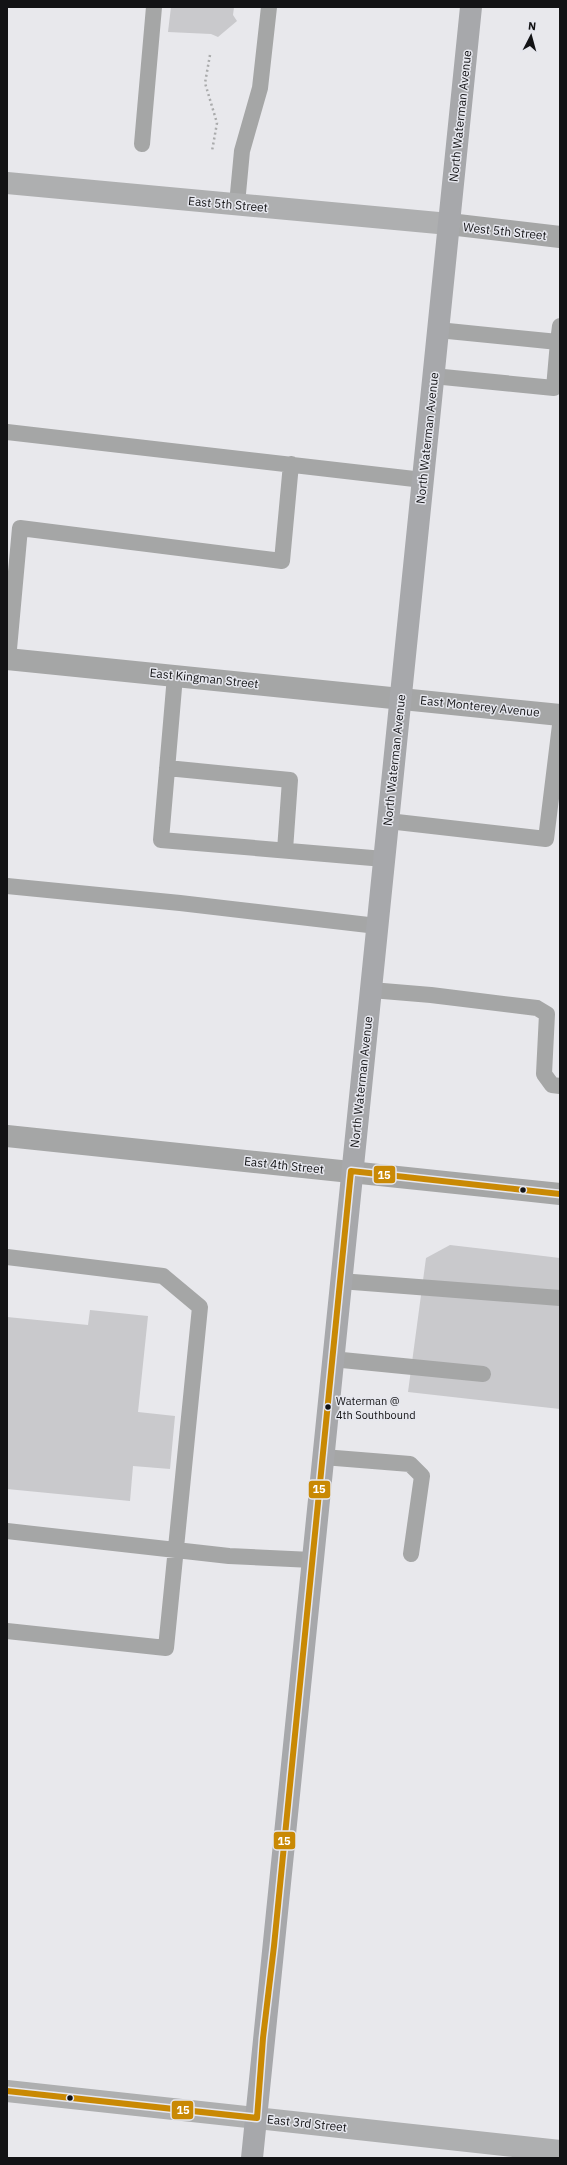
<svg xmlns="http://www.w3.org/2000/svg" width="567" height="2165" font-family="'IBM Plex Sans',sans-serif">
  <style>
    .building { fill: #c9c9cc }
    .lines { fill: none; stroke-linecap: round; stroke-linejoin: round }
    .path { stroke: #aaabac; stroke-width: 2.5; stroke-dasharray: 2 3; stroke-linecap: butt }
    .service { stroke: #a5a6a6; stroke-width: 16 }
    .minor { stroke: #a5a6a6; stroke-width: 22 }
    .tertiary { stroke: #a5a6a6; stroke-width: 22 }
    .secondary { stroke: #aeafb0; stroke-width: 22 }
    .primary { stroke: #a7a8ab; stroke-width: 22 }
    .bus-1-casing { stroke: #e6e7ee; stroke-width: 9 }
    .bus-1 { stroke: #c98904; stroke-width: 6 }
    .bus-dot { fill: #131315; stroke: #e6e7ee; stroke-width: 1.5 }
    .labels { text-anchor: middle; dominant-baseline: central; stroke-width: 3; stroke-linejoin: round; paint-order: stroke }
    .bus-label { font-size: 11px; fill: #131315; stroke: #e6e7ee; text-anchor: start }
    .street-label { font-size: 12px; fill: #131315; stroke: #e6e7ee }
    .line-badge { stroke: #e6e7ee; stroke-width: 1.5 }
    .badge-label { font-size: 11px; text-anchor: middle; font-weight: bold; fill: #fff }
  </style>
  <rect width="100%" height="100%" fill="#e8e8ec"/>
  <path class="building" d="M171 7H234L233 15 237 21 218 37 211 34 168 32Z
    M450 1245 560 1258V1409L408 1392 426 1258Z
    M90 1310 148 1316 138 1412 175 1416 170 1469 133 1466 130 1501 7 1489V1317L88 1325Z"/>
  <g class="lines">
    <path class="path" d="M210 55 205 83 217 123 212 151"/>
    <path class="service" d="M142 144 154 7
      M237 204 242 151 260 88 269 7
      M438 330 558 342 560 326
      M433 376 554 388 558 342
      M7 432 423 480
      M8 660 20 528 282 561 291 464
      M175 676 161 840 384 859
      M167 768 290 780 285 850
      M388 821 546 839 560 725
      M7 886 180 903 377 926
      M371 990 431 995 537 1008 547 1014 544 1074 552 1085 560 1086
      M7 1257 163 1276 200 1307 166 1648 7 1631
      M340 1281 560 1298
      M332 1359 483 1374
      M323 1457 410 1464 422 1476 411 1554
      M7 1531 229 1556 312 1560"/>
    <path class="minor" d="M7 659 560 715
      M7 1136 560 1194"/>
    <path class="tertiary" d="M449 224 560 237"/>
    <path class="secondary" d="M7 183 449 224
      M7 2091 560 2151"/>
    <path class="primary" d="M252 2158 471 7"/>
    <g class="bus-1-casing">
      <path id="bus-1" d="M7 2091 257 2118 263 2038 274 1946 351 1171 560 1194"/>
    </g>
    <use href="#bus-1" class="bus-1"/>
  </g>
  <g class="bus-dot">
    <circle cx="523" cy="1190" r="3.5"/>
    <circle cx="328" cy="1407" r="3.5"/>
    <circle cx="70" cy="2098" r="3.5"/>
  </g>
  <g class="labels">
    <g class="bus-label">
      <text x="336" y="1401">Waterman @<tspan x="336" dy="14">4th Southbound</tspan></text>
    </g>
    <g class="street-label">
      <text transform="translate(460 116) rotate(-84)">North Waterman Avenue</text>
      <text transform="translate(228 204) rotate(5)">East 5th Street</text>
      <text transform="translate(505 231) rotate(6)">West 5th Street</text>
      <text transform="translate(427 438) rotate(-84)">North Waterman Avenue</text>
      <text transform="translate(204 678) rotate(6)">East Kingman Street</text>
      <text transform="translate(480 706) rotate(6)">East Monterey Avenue</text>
      <text transform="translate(394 760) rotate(-84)">North Waterman Avenue</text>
      <text transform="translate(361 1082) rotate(-84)">North Waterman Avenue</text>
      <text transform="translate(284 1165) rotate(6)">East 4th Street</text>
      <text transform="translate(307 2123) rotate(6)">East 3rd Street</text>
    </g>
  </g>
  <g class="line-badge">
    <rect x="373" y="1165" width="23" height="19" rx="4" fill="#c98904"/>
    <rect x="308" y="1480" width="23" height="19" rx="4" fill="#c98904"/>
    <rect x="273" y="1831" width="23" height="19" rx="4" fill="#c98904"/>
    <rect x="171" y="2100" width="23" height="20" rx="4" fill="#c98904"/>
  </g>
  <g class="badge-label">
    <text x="384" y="1179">15</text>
    <text x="319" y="1493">15</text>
    <text x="284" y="1845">15</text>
    <text x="183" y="2114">15</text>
  </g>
  <rect width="567" height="2165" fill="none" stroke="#131315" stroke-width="16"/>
  <g transform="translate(531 36) rotate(6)" stroke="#e6e7ee" stroke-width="3" paint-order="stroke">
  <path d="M0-3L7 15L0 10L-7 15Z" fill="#131315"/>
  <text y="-6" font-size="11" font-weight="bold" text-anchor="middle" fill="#131315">N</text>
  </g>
</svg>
